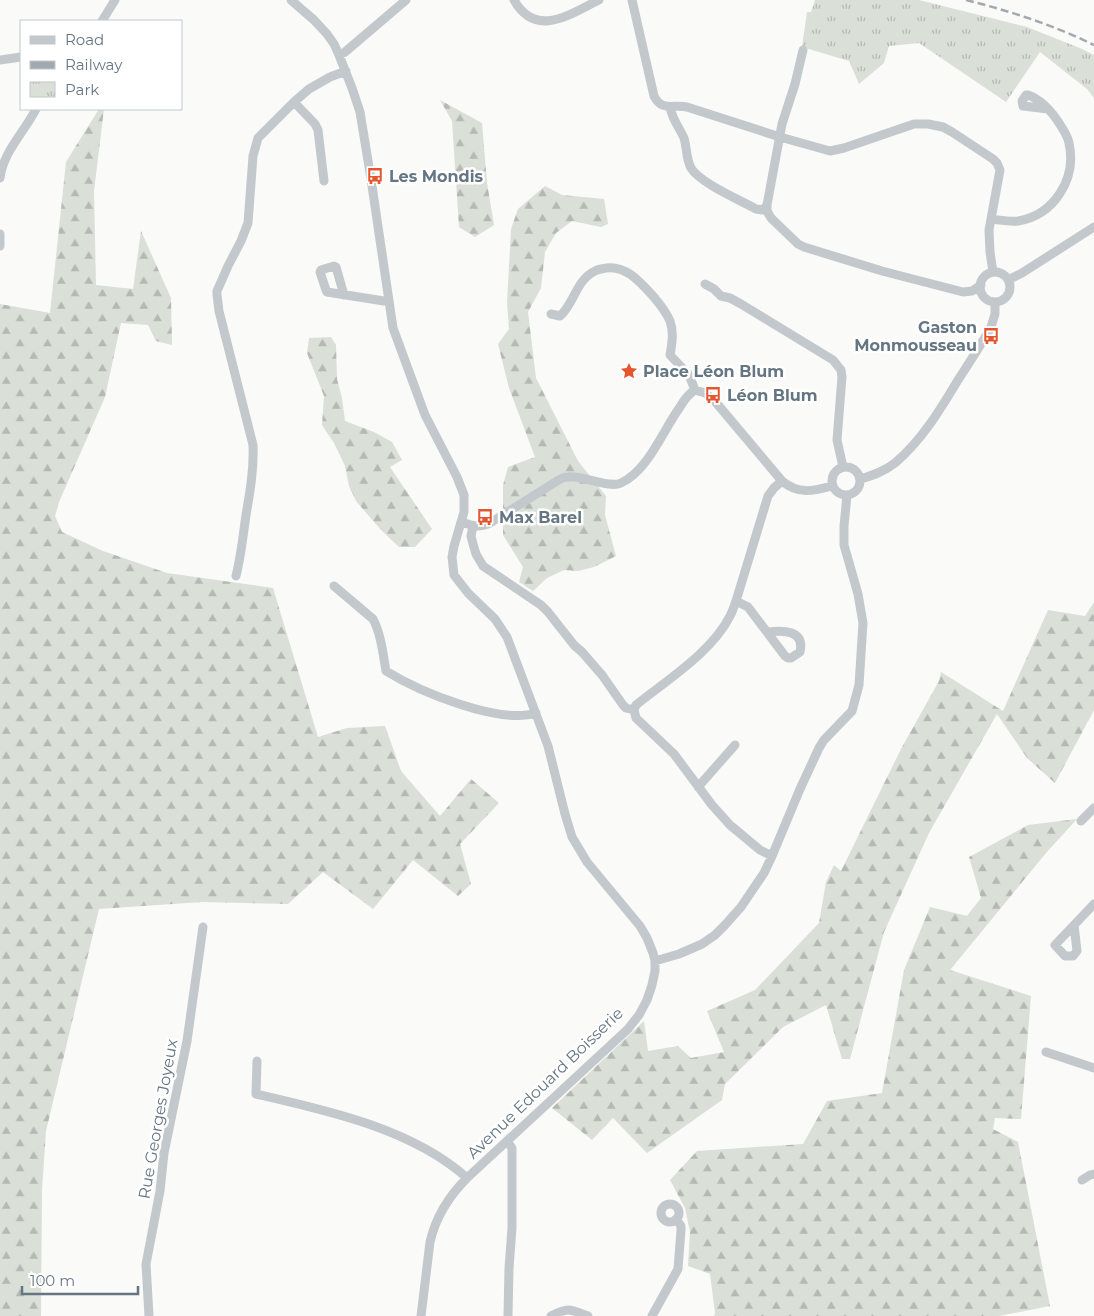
<svg xmlns="http://www.w3.org/2000/svg" width="1094" height="1316" font-family="Montserrat,sans-serif">
  <style>
    .forest { fill: url(#forest-firs) }
    .park { fill: url(#park-tufts) }
    .lines { fill: none; stroke-linecap: round; stroke-linejoin: round }
    .street { stroke: #c3c8cc; stroke-width: 9 }
    .rail { stroke: #a2aab0; stroke-width: 2.5; stroke-dasharray: 8 4; stroke-linecap: butt }
    .labels { text-anchor: middle; dominant-baseline: central; stroke-width: 5; stroke-linejoin: round; paint-order: stroke }
    .poi-label { font-size: 16px; font-weight: bold; fill: #657683; stroke: #fff; text-anchor: start }
    .street-label { font-size: 16px; fill: #657683; stroke: #fff }
  </style>
  <defs>
    <pattern id="forest-firs" width="22" height="20" patternUnits="userSpaceOnUse" patternTransform="scale(1.25)"><rect width="22" height="20" fill="#dadfd7"/><path d="M5 1l3.5 6h-7zM16 11l3.5 6h-7z" fill="#b4b9b4"/></pattern>
    <pattern id="park-tufts" width="24" height="20" patternUnits="userSpaceOnUse" patternTransform="scale(1.25)"><rect width="24" height="20" fill="#dadfd7"/><path d="M3 7l-1-3M5 7V3M7 7l1-3M15 17l-1-3M17 17v-4M19 17l1-3" fill="none" stroke="#b4b9b4"/></pattern>
  </defs>
  <rect width="100%" height="100%" fill="#fafaf8"/>
  <path class="forest" d="M440 100 482 123 487 183 494 225 475 237 459 227 452 121Z
    M99 109H104L94 191 96 285 133 289 141 231 171 298 172 345 156 341 148 325 121 323 105 397 59 502 55 516 62 532 103 551 167 573 273 588 318 737 347 728 385 726 401 771 440 816 471 779 499 803 460 844 471 884 458 896 413 860 373 909 323 872 288 904 202 902 99 909 46 1131 42 1190 41 1316H0V304L50 313 66 162Z
    M545 186 562 195 604 199 608 224 601 227 572 221 556 233 545 252 541 288 528 312 536 378 578 461 606 496 605 515 616 556 594 567 578 571 564 570 547 578 533 591 519 582 523 567 503 535V485L508 467 535 457 509 388 498 344 509 329 507 303 511 229 518 209Z
    M331 337 336 345 337 379 342 398 345 421 374 432 392 442 402 460 390 467 432 529 415 547H399L381 530 356 501 349 486 345 466 334 443 322 425 324 396 307 353 309 338Z
    M1094 602V710L1055 783 1027 758 997 714 929 833 884 932 850 1059H842L826 1005 783 1027 725 1084 722 1100 647 1153 613 1118 592 1140 552 1108 644 1021 648 1051 678 1046 691 1058 724 1052 707 1011 755 990 819 923 826 882 834 865 841 871 901 749 939 681 941 672 1003 711 1048 610 1085 616Z
    M1077 819 1046 853 950 970 1031 996 1021 1119 995 1118 993 1129 1018 1142 1050 1306 999 1316H714L715 1313 710 1274 688 1266 690 1232 685 1208 670 1180 697 1151 803 1144 827 1101 882 1093 904 970 930 907 967 916 981 898 969 857 1028 825Z"/>
  <path class="park" d="M815 0H919L1027 27 1082 49 1094 55V98L1087 89 1040 52 1006 102 919 43 889 46 884 63 859 84 849 61 802 47 807 12H811Z"/>
  <g class="lines">
    <path class="street" d="M291 0 314 20 327 34 334 44 339 55 352 88 360 112 371 179 393 328 425 415 457 477 464 495V512L454 546 452 557 454 575 468 593 495 619 507 637 548 746 565 814 572 837 587 862 640 926 647 938 653 953 655 961V971L652 985 647 1000 639 1015 628 1029 467 1178C449 1196 436 1216 430 1242L421 1316
      M514 0C536 39 570 14 599 0
      M632 0 654 96C662 112 673 104 687 107L780 137 830 151 844 148 914 124H928L943 127 952 132 993 159 997 163 1000 170 989 230 990 252 993 272
      M102 21 115 0
      M803 50 795 84 782 124 767 205V211L771 218 798 244 804 247 882 271 963 292 972 291 981 285
      M339 55 345 52 406 0
      M0 60 21 57
      M294 102 315 124 318 130 324 181
      M670 107C672 119 679 127 684 138 687 148 686 159 691 168 700 183 740 200 756 209L763 210 767 205
      M0 178C3 152 25 131 36 109
      M991 219C1000 220 1009 222 1018 221 1054 215 1077 179 1069 143 1068 137 1064 131 1061 126 1053 113 1042 100 1028 95H1026L1022 101 1023 106 1048 109
      M0 234V246
      M980 287a15 15 0 1 1 30 0a15 15 0 1 1-30 0Z
      M1008 280 1022 273 1094 227
      M705 284 714 289 721 296 730 298 741 304 833 360 841 370 842 377 837 440 843 467
      M344 295 336 267 334 266 321 270 320 272 326 290 327 292 384 301H388
      M551 314 560 316C574 304 576 280 595 271 598 269 602 269 606 268 626 265 640 282 653 296 659 303 666 312 670 321 674 332 672 344 670 355L689 375 695 390
      M832 481a14 14 0 1 1 28 0a14 14 0 1 1-28 0Z
      M861 479C873 475 885 471 895 463 922 440 940 410 958 380 969 363 981 345 991 327L995 314V302
      M462 522C473 526 478 528 490 523L557 481C560 479 564 477 568 477 583 475 609 489 621 483 648 471 663 430 680 407 684 400 688 394 695 390L705 393 713 399 782 481C799 495 813 491 832 486
      M473 526 471 536 473 544 476 554 483 566 541 605 548 612 574 645 582 652 602 675 623 705 626 708 634 710
      M236 576C241 556 243 536 246 515 250 492 254 469 253 445L219 311 217 295V291L228 266 241 241 248 223 253 156 258 138 294 102 309 89 330 77 346 71
      M334 586 373 619C381 634 383 654 386 671 418 691 499 725 536 713
      M736 601 748 607 785 656 788 658H791L800 652C805 630 783 630 768 632
      M634 710 636 705C667 680 712 652 730 616 733 611 734 606 736 601L768 496 774 488 782 481
      M634 710 636 718 674 754 712 805 730 825 760 850 772 856
      M698 787 735 745
      M1081 821 1094 808
      M1074 925 1077 951 1073 956H1065L1055 945 1094 904
      M655 961 679 954 702 944 715 935 725 925 741 907 764 873 772 856 800 789 819 748 824 740 852 711 859 685 863 623 858 594 844 545V526L847 495
      M1046 1052 1094 1068
      M257 1061 256 1094C326 1110 413 1129 467 1178
      M507 1141 512 1148V1228L509 1268 508 1316
      M1082 1180 1090 1175 1094 1174
      M661 1213a9 9 0 1 1 18 0a9 9 0 1 1-18 0Z
      M149 1316 146 1264 160 1191 164 1153 187 1041 203 927
      M551 1316C568 1307 570 1309 588 1316
      M652 1316 678 1269 681 1230V1226L676 1219"/>
    <path class="rail" d="M966 0C1010 11 1053 25 1094 45"/>
  </g>
  <defs>
    <g id="bus-bare" transform="scale(1.35)"><path d="M-5-6H5V4H4V6H2V4H-2V6H-4V4H-5ZM-3.5-4V0h7V-4ZM-3.5 1.2v1.5H-2V1.2ZM2 1.2v1.5H3.5V1.2Z" fill="#e4572e" stroke="#fff" stroke-width="2.5" paint-order="stroke"/></g>
    <g id="sight-bare" transform="scale(1.35)"><path d="M0-6L1.8-2.2L6-1.7L2.9 1.2L3.7 5.4L0 3.3L-3.7 5.4L-2.9 1.2L-6-1.7L-1.8-2.2Z" fill="#e4572e" stroke="#fff" stroke-width="2.5" paint-order="stroke"/></g>
  </defs>
  <g fill-rule="evenodd">
    <use href="#bus-bare" x="375" y="176"/>
    <use href="#bus-bare" x="991" y="336"/>
    <use href="#sight-bare" x="629" y="371"/>
    <use href="#bus-bare" x="713" y="395"/>
    <use href="#bus-bare" x="485" y="517"/>
  </g>
  <g class="labels">
    <g class="poi-label">
      <text x="389" y="176">Les Mondis</text>
      <text x="977" y="327" text-anchor="end">Gaston<tspan x="977" dy="18">Monmousseau</tspan></text>
      <text x="643" y="371">Place Léon Blum</text>
      <text x="727" y="395">Léon Blum</text>
      <text x="499" y="517">Max Barel</text>
    </g>
    <g class="street-label">
      <text transform="translate(545 1083) rotate(-44)">Avenue Edouard Boisserie</text>
      <text transform="translate(158 1119) rotate(-80)">Rue Georges Joyeux</text>
    </g>
  </g>
  <rect x="20" y="20" width="162" height="90" fill="#ffffff" stroke="#c1c8cd"/>
  <rect x="30" y="36" width="25" height="8" fill="#c3c8cc" stroke="#c1c8cd"/>
  <text x="65" y="45" font-size="15" fill="#657683">Road</text>
  <rect x="30" y="61" width="25" height="8" fill="#a2aab0" stroke="#c1c8cd"/>
  <text x="65" y="70" font-size="15" fill="#657683">Railway</text>
  <rect x="30" y="82" width="25" height="15" fill="url(#park-tufts)" stroke="#c1c8cd"/>
  <text x="65" y="95" font-size="15" fill="#657683">Park</text>
  <path d="M22 1286v8h116v-8" fill="none" stroke="#657683" stroke-width="2.5"/>
  <text x="30" y="1286" font-size="15" fill="#657683" stroke="#ffffff" stroke-width="4" paint-order="stroke">100 m</text>
</svg>
